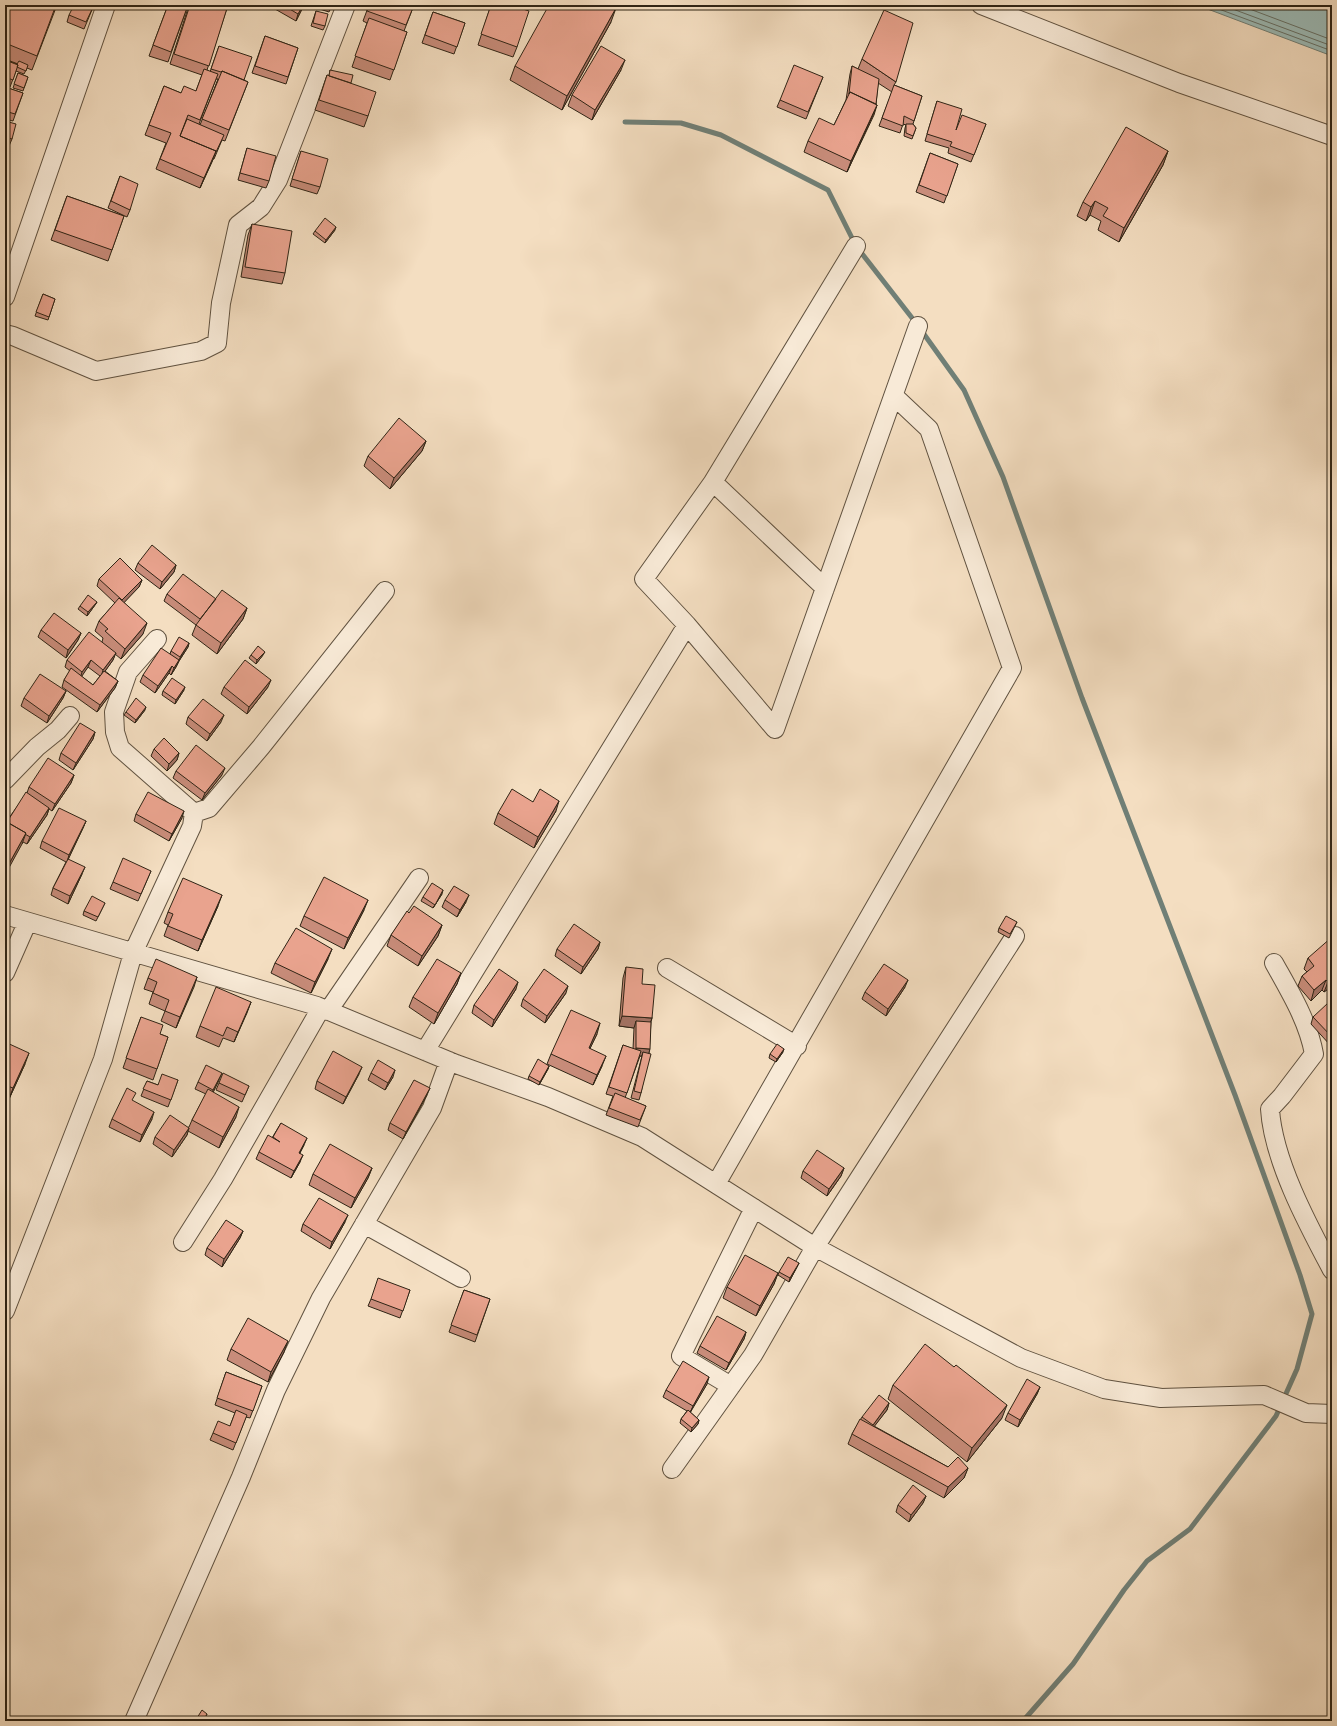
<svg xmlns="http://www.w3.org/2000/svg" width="1337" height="1726" font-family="'IM FELL French Canon',serif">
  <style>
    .water { fill: #9cbbb7; stroke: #707f76 }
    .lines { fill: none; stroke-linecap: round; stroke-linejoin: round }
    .shore { stroke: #667066; stroke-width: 1 }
    .stream { stroke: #707f76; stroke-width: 5 }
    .minor-casing { stroke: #605240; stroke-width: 20 }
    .minor { stroke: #f8ead7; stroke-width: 18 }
    .wall { fill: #c88c7a; stroke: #2f2415; fill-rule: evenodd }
    .shaded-wall { fill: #a37263; stroke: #2f2415 }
    .building { fill: #e9a38e; stroke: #2f2415 }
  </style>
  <rect width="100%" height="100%" fill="#f4dec1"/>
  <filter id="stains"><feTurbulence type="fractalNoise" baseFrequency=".005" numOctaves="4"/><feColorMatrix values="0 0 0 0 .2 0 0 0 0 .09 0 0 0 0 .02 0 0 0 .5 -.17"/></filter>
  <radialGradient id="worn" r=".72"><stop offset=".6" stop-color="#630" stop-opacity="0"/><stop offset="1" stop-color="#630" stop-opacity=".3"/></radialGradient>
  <path class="water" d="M1197 5H1332V56Z"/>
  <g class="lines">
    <path class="shore" d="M1208 5 1332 51
      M1222 5 1332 46
      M1239 5 1332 40"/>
    <path class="stream" d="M625 122 681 123 721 135 828 190 856 246 916 323
      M921 330 964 390 1003 477 1082 698 1235 1095 1300 1275 1312 1314 1297 1369 1276 1416 1190 1529 1147 1561 1124 1590 1073 1664 1023 1721"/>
    <g class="minor-casing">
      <path id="minor" d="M981 5 1179 83 1332 136
        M5 297 106 5
        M5 334 13 336 96 371 201 351 217 343 221 303 238 225 261 207 278 180 346 5
        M825 588 713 482 856 246
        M687 625 644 579 713 482
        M5 780 37 747 58 730 70 716
        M194 813 209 808 261 747 385 591
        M5 915 317 1006 456 1064 548 1097 642 1137 815 1247 1021 1358 1104 1389 1161 1398 1264 1395 1306 1413 1332 1414
        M1274 963C1290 992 1308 1021 1314 1054L1282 1096 1270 1109C1273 1160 1308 1225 1332 1270
        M667 968 797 1046
        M5 973 27 923
        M328 1011 419 878
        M425 1051 687 625 775 729 918 326
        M716 1184 1012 668 929 429 894 396
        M364 1224 461 1278
        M183 1242 223 1179 321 1008
        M5 1311 103 1059 133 953 192 826 194 813 120 748 115 732 114 712 128 672 157 639
        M731 1386 681 1356 754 1208
        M672 1469 753 1355 815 1247 1015 936
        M134 1721 241 1477 276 1390 321 1298 432 1108 449 1061"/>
    </g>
    <use href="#minor" class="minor"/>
  </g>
  <path class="wall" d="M57 5 32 70 27 68 24 74 16 71 10 87 5 85V60L17 64H18L5 59V7Z
    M94 5 84 29 67 22 69 15Z
    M154 5H163L161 8Z
    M168 5H188L168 62 149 56Z
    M189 5H228L207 70 210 72 219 46 244 80 248 82 225 141 222 140 214 159H213L200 188 156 169 166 143 145 135 164 86 181 93 196 91 202 75 170 64ZM216 79H218L200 125 199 124Z
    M268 5H304L296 21Z
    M313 5H332L329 12 313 7Z
    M369 5H414L404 31 407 32 390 80 352 67 367 23 363 21Z
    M491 5 517 47 513 57 478 45Z
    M316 11 325 26 323 30 311 26Z
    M433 12 465 23 454 54 422 43Z
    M611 22 562 110 510 80 515 66Z
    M265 36 298 48 286 84 252 73Z
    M862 59 896 82 894 85 922 96 913 124 916 128 912 139 904 136 905 128 906 125 903 124 900 133 879 126 892 92 878 83 876 104 877 105 874 115 847 172 804 152 808 141 834 125 846 100 850 74 852 66 858 69Z
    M330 70 351 83 368 116 364 127 315 110 327 75 329 76Z
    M621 70 592 120 568 106 572 95Z
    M18 73 28 77 23 91 13 88Z
    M823 77 806 119 777 107 780 100Z
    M5 87 23 93 13 121 5 119Z
    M937 101 956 130 986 124 971 162 948 153 949 148 925 141Z
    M5 121 12 139 9 146 5 145Z
    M247 148 269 181 266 188 238 180Z
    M301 151 320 187 317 194 290 186Z
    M1168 151 1163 165 1119 242 1098 230 1101 221 1090 215 1086 221 1077 216 1083 202Z
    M930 153 958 164 944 203 916 192Z
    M120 176 130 210 127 217 108 208Z
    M67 196 124 216 108 261 51 240Z
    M252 224 285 273 282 284 241 277 248 235Z
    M335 230 325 243 313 234 315 231Z
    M43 294 55 299 48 320 35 316Z
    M426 441 422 451 390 489 364 466 368 456Z
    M138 563 176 565 174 572 160 589 135 570Z
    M99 579 142 580 139 587 124 602 143 634 121 659 115 654 113 660 105 671 118 681 115 688 97 712 62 687 64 680 70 671 65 667 67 660 102 642 103 638 95 631 99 621 115 603 97 586ZM88 667 100 676 93 685 81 676Z
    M167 594 216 599 247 608 243 619 217 654 192 635 196 625 164 601Z
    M97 602 95 605 87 616 78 609 80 606Z
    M41 630 81 633 78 640 66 658 38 637Z
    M189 643 188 647 179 661 176 667 171 675 169 673 155 693 140 682 143 675 170 654 171 651Z
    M251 655H263L256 664 249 658Z
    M224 687H268L247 714 221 694Z
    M184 690 175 704 162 695 163 691Z
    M66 691 63 698 47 723 21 706 24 698Z
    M145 710 135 723 124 715 126 712Z
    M188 717 221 722 207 741 186 724Z
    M95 732 93 739 73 770 59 760 61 753Z
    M154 749 179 753 177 760 167 771 151 756Z
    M176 771 222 775 202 800 173 778Z
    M74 775 71 783 52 811 49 809 47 815 27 844 23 842 22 844 6 822 27 793 29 787Z
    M533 802 556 811 534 848 494 824 498 813Z
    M136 814 182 818 169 841 134 821Z
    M86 821 83 828 68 859 82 874 68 904 51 895 53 888 66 862 40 848 42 841Z
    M151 871 138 901 110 889 113 882Z
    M442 894 433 908 421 901 423 897Z
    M445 900 466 902 457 917 442 907Z
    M105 903 96 921 83 915 84 911Z
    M218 906 198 951 164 936 168 925 164 923 168 912Z
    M364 910 344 949 300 926 304 916Z
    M409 913 442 925 438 936 418 966 387 946 391 935Z
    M1017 922 1009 938 998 932 999 928Z
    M600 942 598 949 581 974 555 956 557 949Z
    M1308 958 1332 986 1324 992 1322 990 1311 1001 1298 986 1302 976 1307 972 1304 969Z
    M328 959 311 993 271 973 275 963Z
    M626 967 642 984 652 1018 651 1022 649 1053 641 1093 639 1100 631 1098 642 1056H640L625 1098 646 1106 638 1127 606 1115 613 1096 606 1094 623 1045 633 1049 634 1028 619 1026 623 978Z
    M461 973 457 984 434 1024 409 1007 413 997Z
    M197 977 176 1028 161 1021 165 1011 149 1004 153 992 144 989 148 978Z
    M905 987 886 1016 862 999 865 992Z
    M516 989 492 1027 472 1013 474 1005Z
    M566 993 545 1023 521 1006 523 999Z
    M251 1002 234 1042 223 1038 219 1047 196 1037 200 1026Z
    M1332 1008V1045L1331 1046 1311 1024 1313 1017Z
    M141 1017 160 1034 168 1037 153 1080 123 1068Z
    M597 1034 590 1048 602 1066 593 1085 547 1064 551 1054Z
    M5 1042 25 1064 9 1099 5 1097Z
    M783 1052 776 1062 769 1058 770 1054Z
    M549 1066 548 1069 539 1085 528 1079 529 1076Z
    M1332 1066V1078L1328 1071 1329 1068Z
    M371 1073 393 1077 385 1090 368 1080Z
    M359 1074 343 1104 315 1089 317 1081Z
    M178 1080 168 1107 141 1096 147 1081 158 1085Z
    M219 1080 213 1092 236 1117 219 1148 188 1131 187 1135 172 1157 153 1144 155 1137 189 1127 192 1120 206 1094 195 1089 198 1082Z
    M219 1083 249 1086 242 1102 216 1090Z
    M427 1095 403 1139 388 1130 390 1123Z
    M133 1101 152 1119 140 1142 109 1127 112 1119Z
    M281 1123 304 1145 300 1153V1162L291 1178 256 1159 259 1152 272 1138Z
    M372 1168 368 1178 351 1208 309 1185 313 1174Z
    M844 1168 841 1176 827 1196 801 1178 803 1171Z
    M345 1222 330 1249 301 1231 303 1224Z
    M243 1231 240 1238 222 1267 205 1255 207 1248Z
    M799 1263 797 1267 789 1282 778 1275 779 1272Z
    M778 1273 774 1284 756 1316 723 1298 727 1287Z
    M410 1290 400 1318 368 1306 371 1299Z
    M464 1290 490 1299 475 1342 449 1332Z
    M746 1332 744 1339 726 1370 697 1353 700 1346Z
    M231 1349 284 1352 268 1382 227 1360Z
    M226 1372 262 1386 250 1418 246 1417 233 1450 210 1440 213 1433 230 1426 235 1413 215 1405Z
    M707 1384 690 1412 699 1420 698 1424 691 1432 680 1423 681 1419 687 1411 663 1397 666 1390Z
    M893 1385 1002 1418 967 1462 888 1399Z
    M1040 1387 1037 1394 1018 1427 1005 1420 1008 1413Z
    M889 1403 887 1410 874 1426 948 1467 968 1468 964 1478 944 1498 848 1444 852 1434 862 1417Z
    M926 1496 923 1503 909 1522 896 1512 898 1505Z
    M207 1714 204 1721H196L197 1718Z"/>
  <path class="shaded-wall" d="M303 5H304L296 21 298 14Z
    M616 8 611 22 562 110 567 96Z
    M625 60 621 70 592 120 595 110Z
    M877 105 873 115 847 172 851 161Z
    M216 151 212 162 200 188 204 178Z
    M1168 151 1163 165 1119 242 1124 228Z
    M1095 201 1090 215 1086 221 1091 207Z
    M336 227 335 230 325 243 326 240Z
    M426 441 422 451 390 489 394 478Z
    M176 565 174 572 160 589 162 582Z
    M142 580 139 587 119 608 122 600Z
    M97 602 95 605 87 616 88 612Z
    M247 608 243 619 217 654 221 643Z
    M147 623 143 634 121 659 125 649Z
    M81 633 78 640 66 658 68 650Z
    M189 643 188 647 179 661 176 667 171 675 174 668Z
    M265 652 263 655 256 664 257 660Z
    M116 653 113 660 101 677 103 670Z
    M91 660 88 667 80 679 82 672Z
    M172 666 169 673 155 693 158 686Z
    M271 680 268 687 247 714 249 707Z
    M118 681 115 688 97 712 100 705Z
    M185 687 184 690 175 704 176 700Z
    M66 691 63 698 47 723 49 716Z
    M146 707 145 710 135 723 136 720Z
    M224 715 221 722 207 741 210 734Z
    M95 732 93 739 73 770 76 763Z
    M179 753 177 760 167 771 169 764Z
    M225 768 222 775 202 800 205 793Z
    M74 775 71 783 52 811 55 804Z
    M559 801 556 811 534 848 538 837Z
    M49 808 47 815 27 844 30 837Z
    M184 811 182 818 169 841 172 834Z
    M86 821 83 828 67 862 69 855Z
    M26 833 22 844 5 875V871Z
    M85 867 82 874 68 904 70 896Z
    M443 890 442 894 433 908 435 905Z
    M222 895 218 906 198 951 202 940Z
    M469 895 466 902 457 917 460 910Z
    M368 900 364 910 344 949 348 938Z
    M442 925 438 936 418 966 422 956Z
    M600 942 598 949 581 974 583 967Z
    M332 949 328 959 311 993 315 982Z
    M461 973 457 984 434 1024 438 1013Z
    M197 977 194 987 176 1028 180 1017Z
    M1332 978V986L1324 992 1328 982Z
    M908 980 905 987 886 1016 888 1009Z
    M1326 980 1322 990 1311 1001 1314 990Z
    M518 982 516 989 492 1027 494 1020Z
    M568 986 566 993 545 1023 547 1016Z
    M251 1002 247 1013 234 1042 238 1032Z
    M622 1016 652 1018 648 1029 636 1021 634 1028 619 1026Z
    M600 1023 597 1034 585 1059 589 1048Z
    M636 1048 650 1049 648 1056 643 1052 642 1056H633Z
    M784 1049 783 1052 776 1062 777 1059Z
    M29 1053 25 1064 9 1099 13 1088Z
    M606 1056 602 1066 593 1085 597 1075Z
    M549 1066 548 1069 539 1085 540 1082Z
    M362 1067 359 1074 343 1104 346 1097Z
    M395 1070 393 1077 385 1090 388 1083Z
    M222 1073 219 1080 211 1097 213 1090Z
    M430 1088 427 1095 403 1139 406 1132Z
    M239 1107 236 1117 219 1148 223 1137Z
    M154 1112 152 1119 140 1142 142 1135Z
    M189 1128 187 1135 172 1157 174 1150Z
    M307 1138 304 1145 296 1160 299 1153Z
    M303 1155 300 1162 291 1178 294 1171Z
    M372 1168 368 1178 351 1208 355 1198Z
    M844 1168 841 1176 827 1196 829 1189Z
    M348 1215 345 1222 330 1249 332 1242Z
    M243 1231 240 1238 222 1267 224 1259Z
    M799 1263 797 1267 789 1282 790 1278Z
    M778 1273 774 1284 756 1316 760 1306Z
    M746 1332 744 1339 726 1370 729 1363Z
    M288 1341 284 1352 268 1382 271 1372Z
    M709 1377 707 1384 690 1413 693 1406Z
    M1040 1387 1037 1394 1018 1427 1020 1420Z
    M889 1403 887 1410 870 1432 873 1425Z
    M1007 1405 1002 1418 967 1462 972 1448Z
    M699 1420 698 1424 691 1432 692 1428Z
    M968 1468 964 1478 944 1498 948 1487Z
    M926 1496 923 1503 909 1522 911 1515Z"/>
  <path class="building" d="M6 5H56L37 56 5 43V7Z
    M74 5H94L86 22 69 15Z
    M168 5H188L171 52 153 45Z
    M190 5H228L209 66 174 54Z
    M283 5H303L298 14Z
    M369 5H414L406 25 367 11Z
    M491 5H511L529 11 517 47 481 34Z
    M549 5H610L616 8 567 96 515 66Z
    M884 10 913 23 896 82 862 59Z
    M316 11 328 14 325 26 313 23Z
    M433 12 465 23 457 47 425 35Z
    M369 18 407 32 394 70 355 56Z
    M265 36 298 48 288 77 255 66Z
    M219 46 252 57 244 80 222 71 221 72 211 69Z
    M601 46 625 60 595 110 572 95Z
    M5 60 18 65 13 80 5 77Z
    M19 61 28 65 26 71 17 67 18 65 17 64Z
    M794 65 823 77 808 112 780 100Z
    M852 66 879 79 876 104 850 92 849 94Z
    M204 69 218 74 200 120 188 115 180 136 216 151 204 178 160 159 171 133 149 125 164 86 181 93 184 86 196 91Z
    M330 70 353 75 351 83 329 76Z
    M222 71 248 82 229 130 202 119Z
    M18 73 28 77 24 88 14 84Z
    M327 75 376 92 368 116 319 100Z
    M894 85 922 96 914 121 904 116 903 126 882 118Z
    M5 87 23 93 15 114 5 111Z
    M850 92 877 105 851 161 808 141 819 118 834 125Z
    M937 101 962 109 956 130 962 115 986 124 974 155 950 146 952 142 927 134Z
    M187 119 224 135 216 152H215L216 151 180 136Z
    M5 121 16 124 12 139 5 137Z
    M906 124H913L916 128 913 136 906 133Z
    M1126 127 1168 151 1124 228 1103 216 1108 208 1095 201 1091 207 1083 202Z
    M247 148 276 156 269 181 240 173Z
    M301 151 328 159 320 187 292 179Z
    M930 153 958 164 947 196 919 185Z
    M120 176 138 184 130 210 111 201Z
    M67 196 124 216 112 250 55 230Z
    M325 218 336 227 326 240 315 231Z
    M252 224 292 231 285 273 245 267Z
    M43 294 55 299 49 317 36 312Z
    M399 418 426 441 394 478 368 456Z
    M152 545 176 565 162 582 138 563Z
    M120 558 142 580 122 600 99 579Z
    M183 574 216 599 200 619 167 594Z
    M222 590 247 608 221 643 196 625Z
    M88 595 97 602 88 612 80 606Z
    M119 598 147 623 125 649 105 631 108 629 99 621Z
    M54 613 81 633 68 650 41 630Z
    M89 632 116 653 103 670 91 660 82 672 67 660Z
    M179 637 189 643 180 657 171 651Z
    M258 646 265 652 257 660 251 655Z
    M161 648 179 660 174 668 172 666 158 686 143 675Z
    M245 660 271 680 249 707 224 687Z
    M71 668 93 685 104 671 118 681 100 705 64 680Z
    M40 674 66 691 49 716 24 698Z
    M172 678 185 687 176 700 163 691Z
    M136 698 146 707 136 720 126 712Z
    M203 699 224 715 210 734 188 717Z
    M80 723 95 732 76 763 61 753Z
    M164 738 179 753 169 764 154 749Z
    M196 745 225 768 205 793 176 771Z
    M48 758 74 775 55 804 29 787Z
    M512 789 533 802 540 789 559 801 538 837 498 813Z
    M26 792 49 808 30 837 25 834 26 833 7 822Z
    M148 792 184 811 172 834 136 814Z
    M59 808 86 821 69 855 42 841Z
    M5 821 26 833 5 871Z
    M123 858 151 871 141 894 113 882Z
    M68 859 85 867 70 896 53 888Z
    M324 877 368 900 348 938 304 916Z
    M183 878 222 895 202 940 168 926 173 914 168 912Z
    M432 883 443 890 435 905 423 897Z
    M454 886 469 895 460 910 445 900Z
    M92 896 105 903 98 917 84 911Z
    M414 906 442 925 422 956 391 935 407 911 409 913Z
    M1006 916 1017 922 1010 934 999 928Z
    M574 924 600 942 583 967 557 949Z
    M296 928 332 949 315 982 275 963Z
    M1332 937V978L1328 982 1326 980 1314 990 1302 976 1314 966 1308 958Z
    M156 959 197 977 180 1017 165 1011 169 1000 153 993 157 982 148 978Z
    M437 959 461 973 438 1013 413 997Z
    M884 964 908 980 888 1009 865 992Z
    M626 967 643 969 642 984 655 985 652 1018 622 1016Z
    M499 969 518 982 494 1020 474 1005Z
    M544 969 568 986 547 1016 523 999Z
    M216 987 251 1002 238 1032 227 1027 223 1036 200 1026Z
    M1328 1003 1332 1008V1037L1313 1017Z
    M571 1010 600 1023 589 1048 606 1056 597 1075 551 1054Z
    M141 1017 163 1025 160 1034 168 1037 157 1069 126 1058Z
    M636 1021 651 1022 650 1049 636 1048Z
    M5 1042 29 1053 13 1088 5 1085Z
    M777 1044 784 1049 777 1059 770 1054Z
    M623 1045 641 1051 627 1093 609 1087Z
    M333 1051 362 1067 346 1097 317 1081Z
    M643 1052 651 1054 641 1093 634 1091Z
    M538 1059 549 1066 540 1082 529 1076Z
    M378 1060 395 1070 388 1083 371 1073Z
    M206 1065 222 1073 213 1090 198 1082Z
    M1332 1066V1072L1329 1068Z
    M223 1073 249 1086 245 1095 219 1083Z
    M162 1074 178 1080 171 1100 143 1089 147 1081 158 1085Z
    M414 1080 430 1088 406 1132 390 1123Z
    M127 1088 136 1093 132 1100 154 1112 142 1135 112 1119Z
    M208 1089 239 1107 223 1137 192 1120Z
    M615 1093 646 1106 640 1120 609 1108Z
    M170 1115 189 1128 174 1150 155 1137Z
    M281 1123 307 1138 299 1153 303 1155 294 1171 259 1152 268 1135 280 1142 273 1137Z
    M330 1144 372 1168 355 1198 313 1174Z
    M817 1150 844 1168 829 1189 803 1171Z
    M319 1198 348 1215 332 1242 303 1224Z
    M226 1220 243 1231 224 1259 207 1248Z
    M745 1255 778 1273 760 1306 727 1287Z
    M788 1257 799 1263 790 1278 779 1272Z
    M378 1278 410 1290 403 1311 371 1299Z
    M464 1290 490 1299 477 1335 451 1325Z
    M717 1316 746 1332 729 1363 700 1346Z
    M248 1318 288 1341 271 1372 231 1349Z
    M925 1344 954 1367 956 1365 1007 1405 972 1448 893 1385Z
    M683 1361 709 1377 693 1406 666 1390Z
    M226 1372 262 1386 253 1411 217 1398Z
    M1027 1379 1040 1387 1020 1420 1008 1413Z
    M879 1395 889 1403 873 1425 862 1417Z
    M236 1410 247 1415 236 1443 213 1433 218 1421 230 1426Z
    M688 1410 699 1420 692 1428 681 1419Z
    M860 1419 948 1467 958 1457 968 1468 948 1487 852 1434Z
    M913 1485 926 1496 911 1515 898 1505Z
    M202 1710 207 1714 203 1721 197 1718Z"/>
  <rect width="1337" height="1726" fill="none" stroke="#f4dec1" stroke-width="20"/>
  <rect x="6" y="6" width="1325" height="1714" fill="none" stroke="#2f2415" stroke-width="2"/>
  <rect x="10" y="10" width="1317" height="1706" fill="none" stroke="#2f2415"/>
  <rect width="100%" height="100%" filter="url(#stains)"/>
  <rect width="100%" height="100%" fill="url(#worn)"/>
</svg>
